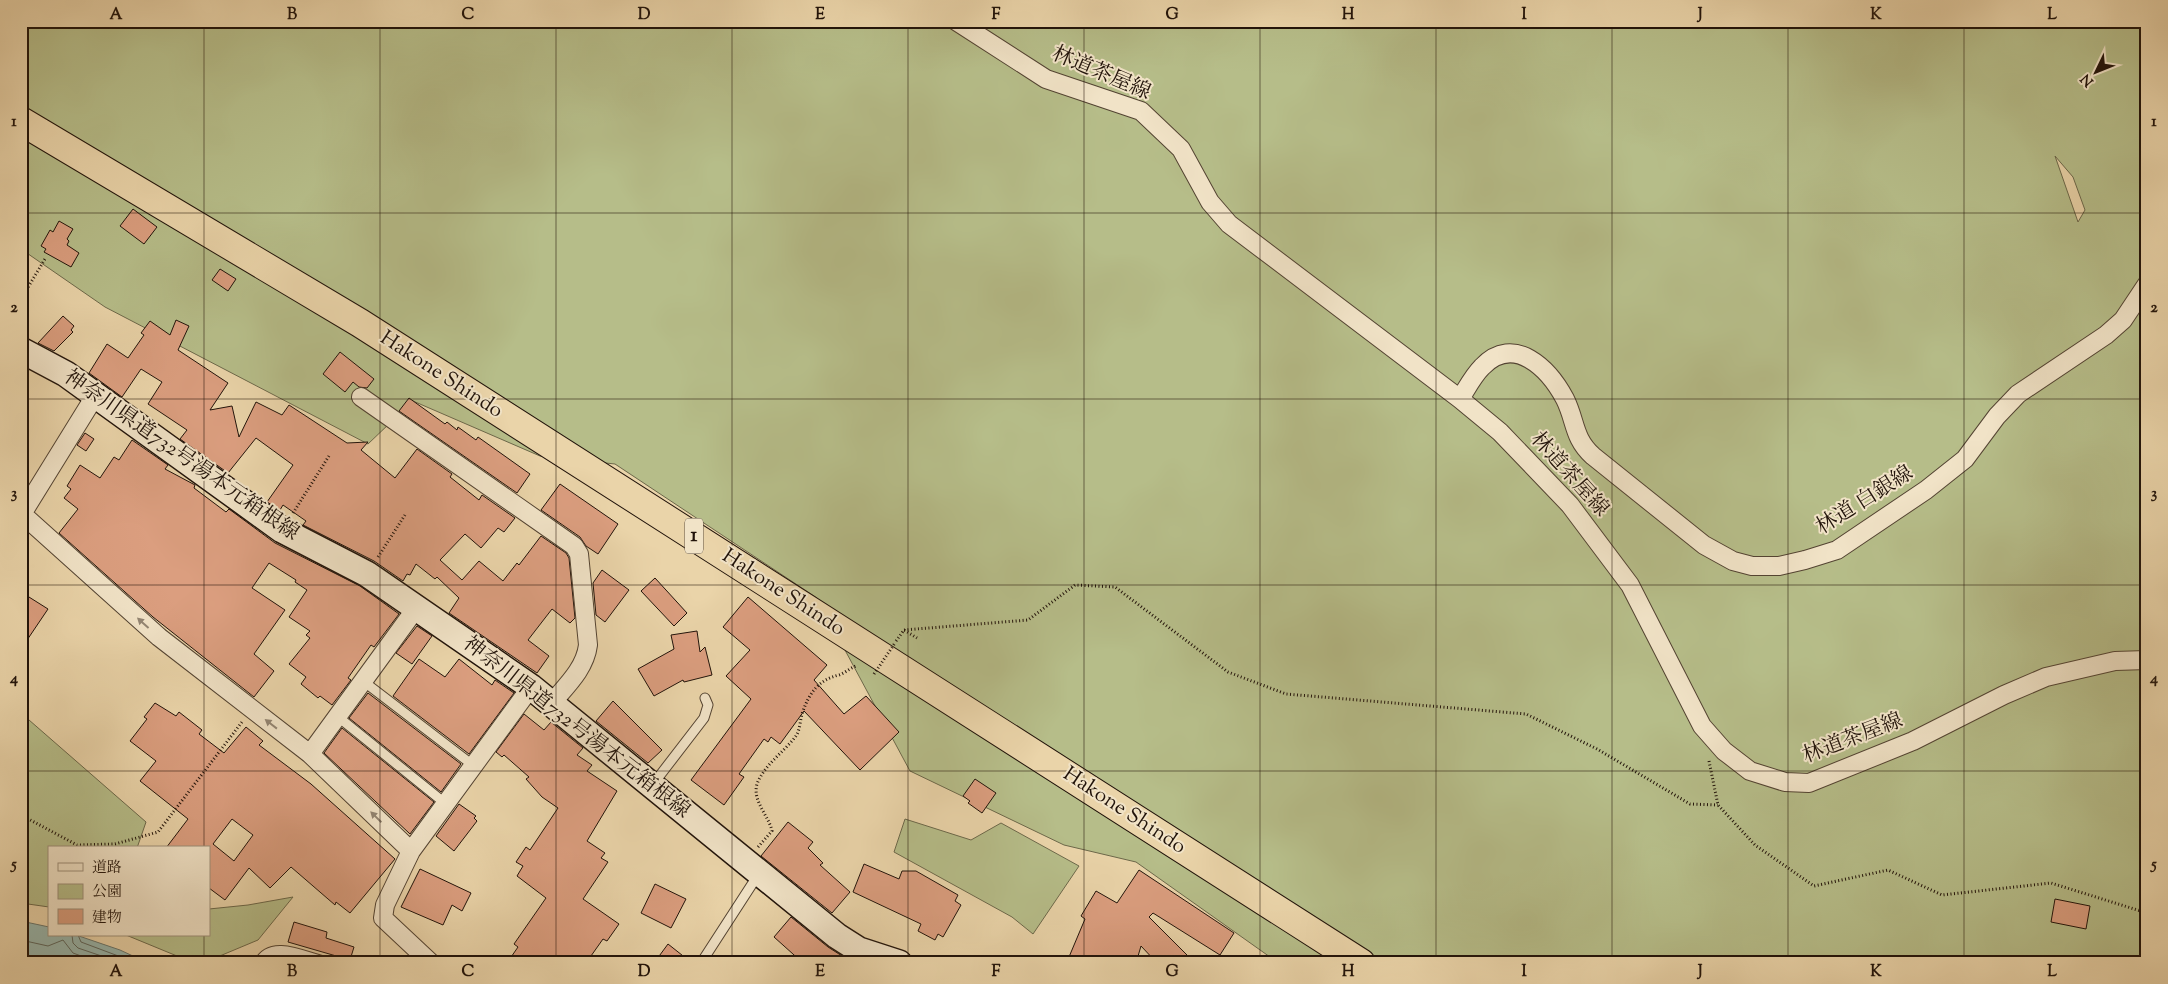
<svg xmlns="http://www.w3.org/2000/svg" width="2168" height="984" font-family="'Sorts Mill Goudy','Noto Serif JP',serif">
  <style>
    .green { fill: #b6bd89; stroke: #6c684a; fill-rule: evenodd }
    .water { fill: #98b7ae; stroke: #68756c }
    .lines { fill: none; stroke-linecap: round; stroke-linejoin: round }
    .shore { stroke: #5c655c; stroke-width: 1 }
    .building { fill: #db9e7f; stroke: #21130a; fill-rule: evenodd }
    .service-casing { stroke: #534332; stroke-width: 11 }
    .minor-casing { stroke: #534332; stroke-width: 20 }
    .secondary-casing { stroke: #21130a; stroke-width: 28 }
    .motorway-casing { stroke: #21130a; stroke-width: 30 }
    .path { stroke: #21130a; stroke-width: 3; stroke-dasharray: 1 2.5; stroke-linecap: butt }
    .service { stroke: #f1e3c7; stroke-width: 9 }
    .minor { stroke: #f1e3c7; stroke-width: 18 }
    .secondary { stroke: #f1e3c7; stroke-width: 25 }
    .motorway { stroke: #ead4a9; stroke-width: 28 }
    .path-bridge { stroke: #21130a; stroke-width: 3; stroke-dasharray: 1 2.5; stroke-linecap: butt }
    .oneway { fill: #938572 }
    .grid { fill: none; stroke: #21130a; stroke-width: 1; stroke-opacity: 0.55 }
    .labels { text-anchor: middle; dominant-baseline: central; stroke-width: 4; stroke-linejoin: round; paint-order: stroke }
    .shield { fill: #f1e3c7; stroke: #5f5143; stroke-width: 1 }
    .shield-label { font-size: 20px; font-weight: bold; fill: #21130a }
    .street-label { font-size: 21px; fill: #21130a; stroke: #f1e3c7 }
    .neatline { fill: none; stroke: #21130a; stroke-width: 2 }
    .grid-label { font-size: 16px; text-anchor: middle; font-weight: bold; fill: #21130a }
  </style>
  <rect width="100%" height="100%" fill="#ead4a9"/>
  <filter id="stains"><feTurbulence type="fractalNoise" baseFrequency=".004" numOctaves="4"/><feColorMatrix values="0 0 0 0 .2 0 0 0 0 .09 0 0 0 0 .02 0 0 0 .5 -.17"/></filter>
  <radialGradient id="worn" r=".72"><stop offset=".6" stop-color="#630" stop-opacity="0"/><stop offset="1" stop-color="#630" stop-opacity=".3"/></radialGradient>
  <path class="green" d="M21 21H2147V963H1274L1270 957 1136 862 1064 845 910 771 817 598 615 464 540 456 413 401 368 444 105 307 21 249ZM2055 156 2073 177 2085 210 2078 222Z
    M21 713 146 822 137 848H49V907L21 903Z
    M905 819 971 840 1001 823 1079 866 1033 934 1012 917 894 852Z
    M293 897 258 940 203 963H194L126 935H209V909L248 905Z"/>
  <path class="water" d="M21 921 49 927V935H76L120 950 148 963H21Z"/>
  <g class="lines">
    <path class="shore" d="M72 935 73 943 78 948 122 963
      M78 935 81 942 137 963
      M21 940 48 946 63 940 73 953 100 963"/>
  </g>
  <path class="building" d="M133 209 157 227 144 244 120 226Z
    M59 221 73 229 67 239 69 241 67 245 79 253 71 267 44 252 46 249 41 246 50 230 53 232Z
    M220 269 236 279 228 291 212 280Z
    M63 316 74 326 71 330 73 332 54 351 38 343Z
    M176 320 189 326 178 350 228 383 210 410 232 406 239 437 256 402 282 415 289 405 347 443 368 442 361 450 395 478 417 449 452 474 450 477 479 500 482 495 515 518 504 532 498 528 481 548 465 534 440 560 462 580 479 561 503 581 517 563 519 565 541 536 566 553 569 558 575 618 570 623 552 609 528 640 549 656 537 673 449 613 459 598 437 577 435 579 416 564 410 575 407 574 403 581 374 561 303 525 306 521 283 505 280 510 267 502 293 465 256 438 228 473 180 439 187 430 148 404 162 382 141 369 122 397 89 373 107 344 128 358 144 335 141 333 150 321 170 335Z
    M340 352 374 379 367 388 359 387 353 382 345 392 323 374Z
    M409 398 445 424 447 422 457 430 458 427 476 440 478 437 530 474 517 493 399 411Z
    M85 433 94 439 86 451 77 445Z
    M132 440 168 465 165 469 195 485 194 488 226 512 229 509 275 543 360 586 399 614 374 647 371 645 348 678 351 680 332 705 320 696 318 698 301 684 306 677 289 664 310 638 306 635 310 631 289 617 307 590 295 582 296 580 269 563 252 588 285 610 254 654 274 671 254 697 153 617 59 533 78 509 64 498 71 489 67 486 80 465 100 478 114 457 119 460Z
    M560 484 618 524 598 554 586 546 580 537 541 510Z
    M602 570 629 590 605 622 596 615 593 583Z
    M655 578 687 613 674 626 641 591Z
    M21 592 48 609 21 649Z
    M748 597 827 665 814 680 844 714 866 696 899 732 860 770 804 711 780 744 771 737 768 742 764 739 739 774 744 777 724 805 691 780 751 699 726 676 750 650 723 627Z
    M417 626 432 636 412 664 396 653Z
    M697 631 700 652 705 647 712 675 684 682 683 680 654 696 638 669 674 649 671 635Z
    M419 659 445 677 459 659 492 685 495 680 514 693 469 754 393 696Z
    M368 693 461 764 441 792 349 718Z
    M613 701 662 750 648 763 596 721Z
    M155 703 176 716 179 712 202 730 199 734 224 753 246 727 263 741 259 745 311 784 395 859 350 913 336 902 335 905 291 867 270 888 249 868 225 900 209 888V848H166L188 819 140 781 156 761 130 741 147 719 144 717ZM232 819 253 835 234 861 213 844Z
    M524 714 544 730 551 722 583 748 577 755 592 765 587 771 617 791 587 841 605 853 601 858 608 862 583 899 619 924 607 941 603 939 586 963H507L518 947 514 944 546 898 517 876 523 866 516 862 526 847 530 850 558 808 542 797 526 779 529 777 504 755 502 757 496 752Z
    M342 728 434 802 410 834 324 753Z
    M975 779 996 793 982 813 968 803 970 801 963 796Z
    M459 804 476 816 474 818 477 821 454 851 436 836Z
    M788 822 813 842 808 848 823 863 820 865 850 892 832 913 761 856Z
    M864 864 899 879 902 871H916L958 895 955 901 961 905 943 937 938 934 935 940 918 931 921 924 853 892Z
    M420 869 471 893 462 911 452 905 443 925 401 907Z
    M1139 870 1234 933 1220 955 1153 913 1149 917 1195 963H1157L1141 946 1136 963H1082L1069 957 1085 919 1081 916 1096 891 1117 903Z
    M655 884 686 899 671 928 641 913Z
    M2055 899 2090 906 2086 929 2051 922Z
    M791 917 828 947 853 963H803L774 937Z
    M294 922 327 932 326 938 354 947 350 960 288 942Z
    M668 944 692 963H654Z"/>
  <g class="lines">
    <g class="service-casing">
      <path id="service" d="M363 681 474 766
        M337 716 446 804
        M654 783 704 718 708 705 705 698
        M259 963C271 937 309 959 331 963
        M701 963 758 875"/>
    </g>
    <g class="minor-casing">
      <path id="minor" d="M956 21 1046 79 1141 111 1181 149 1210 202 1229 224 1460 399 1500 432 1570 505 1630 585 1702 726 1724 751 1750 771 1785 782 1809 783 1913 741 2004 695 2046 677 2115 661 2147 660
        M361 397 574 546 579 554 588 645C585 669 566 686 551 704
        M1460 399C1467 388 1473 376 1482 367 1514 333 1549 369 1565 399 1576 421 1573 438 1593 456L1704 545 1733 561 1752 566H1779L1805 560 1837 550 1926 490 1965 459 1997 416 2018 394 2106 335 2123 320 2147 284
        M21 513 159 637 310 754 411 851
        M22 514 95 396
        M310 754 417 607
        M431 963 383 918 385 905 411 851 531 687"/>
    </g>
    <g class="secondary-casing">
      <path id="secondary" d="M21 350 66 374 282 530 367 574 531 687 837 936 859 950 899 963"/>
    </g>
    <g class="motorway-casing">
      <path id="motorway" d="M21 121 360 323 1361 963"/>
    </g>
    <path class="path" d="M21 279 28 287
      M21 299 45 259
      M293 513 329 456
      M378 557 405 515
      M904 630 1028 620 1075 585 1115 587 1228 672 1286 694 1526 714 1597 749 1690 804 1718 805
      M896 641 904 630 917 638
      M1709 761 1718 805 1755 845 1814 886 1888 870 1942 895 2051 883 2147 913
      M21 815 77 845 115 844 158 832 242 722
      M758 847 772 831C769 816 752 801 757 784 764 765 784 752 796 736 800 730 800 721 802 714 809 693 818 680 839 675 845 673 850 668 856 666"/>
    <use href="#service" class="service"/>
    <use href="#minor" class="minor"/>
    <use href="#secondary" class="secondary"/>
    <use href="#motorway" class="motorway"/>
    <path class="path-bridge" d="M874 674 895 643"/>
  </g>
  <defs><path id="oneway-solid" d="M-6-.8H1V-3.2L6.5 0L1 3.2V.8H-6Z" transform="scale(1.25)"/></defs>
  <g class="oneway">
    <use href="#oneway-solid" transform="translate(143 623) rotate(-138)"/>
    <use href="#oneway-solid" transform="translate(271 724) rotate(-142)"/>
    <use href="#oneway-solid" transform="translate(376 817) rotate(-136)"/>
  </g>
  <path class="grid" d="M204 21V848M380 21V963M556 21V963M732 21V963M908 21V963M1084 21V963M1260 21V963M1436 21V963M1612 21V963M1788 21V963M1964 21V963M21 213H2147M21 399H2147M21 585H2147M21 771H2147M204 935V963"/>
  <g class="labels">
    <rect class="shield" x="685" y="518.5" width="18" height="35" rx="4"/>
    <g class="shield-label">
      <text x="694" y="536">1</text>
    </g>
    <g class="street-label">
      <text transform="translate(1101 74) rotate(23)">林道茶屋線</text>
      <text transform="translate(441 375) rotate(33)">Hakone Shindo</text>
      <text transform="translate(181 456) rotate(35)">神奈川県道732号湯本元箱根線</text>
      <text transform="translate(1569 475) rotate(48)">林道茶屋線</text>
      <text transform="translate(1865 501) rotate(-32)">林道 白銀線</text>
      <text transform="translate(783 593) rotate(33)">Hakone Shindo</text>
      <text transform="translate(576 728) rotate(38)">神奈川県道732号湯本元箱根線</text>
      <text transform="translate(1853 739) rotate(-21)">林道茶屋線</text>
      <text transform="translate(1124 811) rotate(33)">Hakone Shindo</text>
    </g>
  </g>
  <rect width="2168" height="984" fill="none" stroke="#ead4a9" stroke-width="55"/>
  <rect x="48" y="846" width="162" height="90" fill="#f1e3c7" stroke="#9e907b"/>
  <rect x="58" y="863" width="25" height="8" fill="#f1e3c7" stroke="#9e907b"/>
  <text x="92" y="872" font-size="15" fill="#21130a">道路</text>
  <rect x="58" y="884" width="25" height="15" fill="#b6bd89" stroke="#9e907b"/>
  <text x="92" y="896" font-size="15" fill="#21130a">公園</text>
  <rect x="58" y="909" width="25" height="15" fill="#db9e7f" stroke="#9e907b"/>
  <text x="92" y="922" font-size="15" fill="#21130a">建物</text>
  <g transform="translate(2096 72) rotate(227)" stroke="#f1e3c7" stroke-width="4" paint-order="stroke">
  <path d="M0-4L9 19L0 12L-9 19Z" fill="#21130a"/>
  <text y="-8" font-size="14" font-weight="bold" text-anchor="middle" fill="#21130a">N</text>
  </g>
  <rect x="28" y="28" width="2112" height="928" class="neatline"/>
  <g class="grid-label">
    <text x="116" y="19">A</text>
    <text x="292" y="19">B</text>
    <text x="468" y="19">C</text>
    <text x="644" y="19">D</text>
    <text x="820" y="19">E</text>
    <text x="996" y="19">F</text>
    <text x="1172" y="19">G</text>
    <text x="1348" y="19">H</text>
    <text x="1524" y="19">I</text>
    <text x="1700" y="19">J</text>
    <text x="1876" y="19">K</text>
    <text x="2052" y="19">L</text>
    <text x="14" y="126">1</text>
    <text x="2154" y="126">1</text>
    <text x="14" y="312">2</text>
    <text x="2154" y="312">2</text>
    <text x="14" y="498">3</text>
    <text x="2154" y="498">3</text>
    <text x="14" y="683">4</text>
    <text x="2154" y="683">4</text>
    <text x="14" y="869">5</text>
    <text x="2154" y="869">5</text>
    <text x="116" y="976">A</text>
    <text x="292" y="976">B</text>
    <text x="468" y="976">C</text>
    <text x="644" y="976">D</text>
    <text x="820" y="976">E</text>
    <text x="996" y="976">F</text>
    <text x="1172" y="976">G</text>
    <text x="1348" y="976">H</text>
    <text x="1524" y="976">I</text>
    <text x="1700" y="976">J</text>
    <text x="1876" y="976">K</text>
    <text x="2052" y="976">L</text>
  </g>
  <rect width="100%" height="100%" filter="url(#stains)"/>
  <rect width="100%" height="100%" fill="url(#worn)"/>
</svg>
